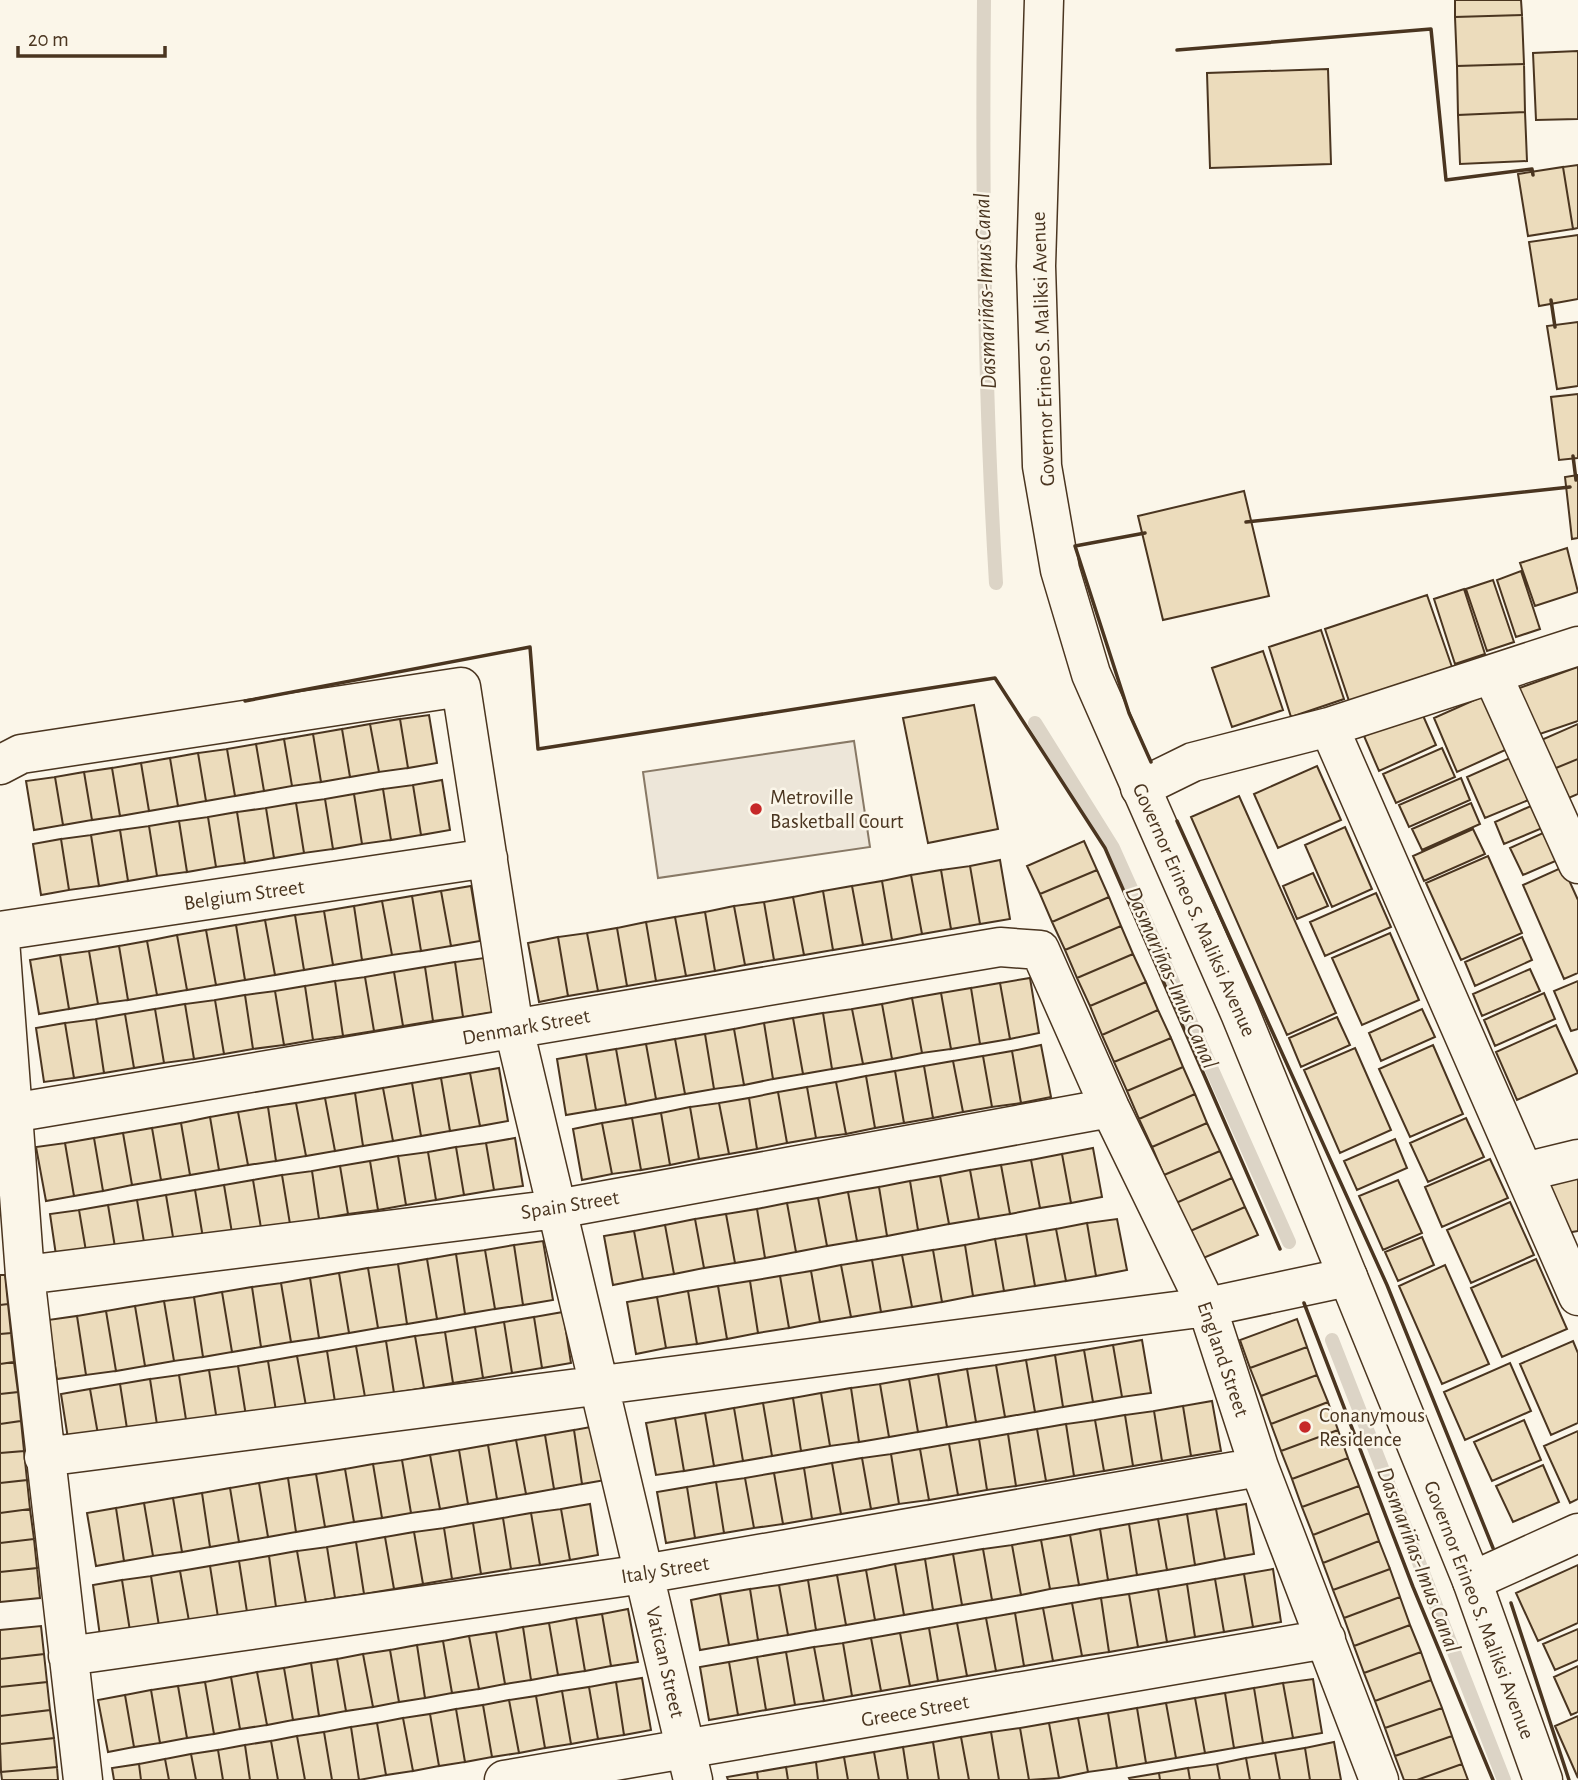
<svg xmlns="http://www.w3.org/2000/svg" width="1578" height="1780" font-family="'Alegreya Sans',sans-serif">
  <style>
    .green { fill: #ede6d9; stroke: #887966; stroke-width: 2 }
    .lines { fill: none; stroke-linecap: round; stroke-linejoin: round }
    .stream { stroke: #dcd4c6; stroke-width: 14 }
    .building { fill: #ecdcbc; stroke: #4a3520; stroke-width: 2 }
    .street-casing { stroke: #4a3520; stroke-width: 41 }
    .secondary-casing { stroke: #4a3520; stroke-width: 41 }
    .street { stroke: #fbf6e9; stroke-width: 38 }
    .secondary { stroke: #fbf6e9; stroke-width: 38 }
    .wall { stroke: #4a3520; stroke-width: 3.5 }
    .poi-dot { fill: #c62828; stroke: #fbf6e9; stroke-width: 2.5 }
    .labels { text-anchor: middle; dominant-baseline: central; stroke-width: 5; stroke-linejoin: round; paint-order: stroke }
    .street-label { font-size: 21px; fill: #4a3520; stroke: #fbf6e9 }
    .poi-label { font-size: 21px; fill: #4a3520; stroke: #fbf6e9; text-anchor: start }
    .water-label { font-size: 23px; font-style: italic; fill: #4a3520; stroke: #fbf6e9 }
  </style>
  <rect width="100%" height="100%" fill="#fbf6e9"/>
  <path class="green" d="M854 741 870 847 658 878 643 772Z"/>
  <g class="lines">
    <path class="stream" d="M984 0C982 194 984 389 996 583
      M1035 723 1113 848 1289 1242
      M1332 1340 1504 1780"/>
  </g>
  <path class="building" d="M1455 0H1521L1522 15 1455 17Z
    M1522 15 1524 64 1457 66 1455 17Z
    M1578 51V119L1536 120 1533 53Z
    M1524 64 1525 112 1458 115 1457 66Z
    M1328 69 1331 164 1210 168 1207 73Z
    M1525 112 1527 161 1460 164 1458 115Z
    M1578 165V228L1573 229 1563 167Z
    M1563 167 1573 229 1528 236 1518 174Z
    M1578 235V299L1539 306 1529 242Z
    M1578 322V386L1557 389 1547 326Z
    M1578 394V458L1559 460 1551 397Z
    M1578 475V538L1572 539 1565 477Z
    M1244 491 1269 596 1163 620 1138 516Z
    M1567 548 1578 592 1535 606 1520 563Z
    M1521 571 1540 629 1516 637 1497 580Z
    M1493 580 1514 642 1487 651 1466 589Z
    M1464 589 1485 654 1455 664 1434 599Z
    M1427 595 1452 667 1349 701 1325 629Z
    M1321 630 1344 699 1291 717 1269 647Z
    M1263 651 1283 710 1232 727 1212 668Z
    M1578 667V721L1531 737 1514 690Z
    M1490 693 1514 746 1457 772 1434 718Z
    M974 705 998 829 928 843 903 718Z
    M1421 711 1436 745 1379 771 1364 736Z
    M429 715 437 763 408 768 400 719Z
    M400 719 408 768 379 772 370 724Z
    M370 724 379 772 350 777 342 729Z
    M1578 724V759L1551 770 1539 741Z
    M342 729 350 777 321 782 313 734Z
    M313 734 321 782 292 786 284 739Z
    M284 739 292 786 264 791 256 744Z
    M256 744 264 791 235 796 227 749Z
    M1442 748 1455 777 1396 803 1383 774Z
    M227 749 235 796 206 801 198 753Z
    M198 753 206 801 178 806 170 758Z
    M1519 754 1538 796 1485 818 1467 777Z
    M170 758 178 806 149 811 141 763Z
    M1578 759V794L1564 800 1551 770Z
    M141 763 149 811 120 816 112 768Z
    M1317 766 1341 820 1278 848 1254 794Z
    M112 768 120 816 92 820 84 772Z
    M84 772 92 820 63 825 55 777Z
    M55 777 63 825 34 830 26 781Z
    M1461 778 1470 800 1409 827 1399 805Z
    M442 780 450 830 421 835 413 785Z
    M413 785 421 835 391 840 383 789Z
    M383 789 391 840 362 844 354 794Z
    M354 794 362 844 333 849 325 799Z
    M1239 796 1336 1013 1287 1035 1191 817Z
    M325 799 333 849 304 853 296 803Z
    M1542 801 1552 824 1504 844 1495 822Z
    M296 803 304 853 274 858 266 808Z
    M1471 803 1480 824 1422 850 1412 829Z
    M266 808 274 858 245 863 237 812Z
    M237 812 245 863 216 867 208 817Z
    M208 817 216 867 187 872 179 821Z
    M179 821 187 872 157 876 149 826Z
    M149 826 157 876 128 881 120 830Z
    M1345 827 1372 889 1332 907 1305 845Z
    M1554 828 1567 856 1523 875 1510 848Z
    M1473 829 1485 854 1424 881 1413 856Z
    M120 830 128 881 99 886 91 835Z
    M91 835 99 886 69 890 61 839Z
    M61 839 69 890 41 895 33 844Z
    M1084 841 1097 870 1040 894 1027 866Z
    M1488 856 1522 933 1461 960 1426 883Z
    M1000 860 1010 919 980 924 970 866Z
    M970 866 980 924 951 929 941 870Z
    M1563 867 1578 900V973L1564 979 1523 885Z
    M941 870 951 929 922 934 911 875Z
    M1097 870 1109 897 1052 922 1040 894Z
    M1313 873 1328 906 1297 919 1283 886Z
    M911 875 922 934 892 940 882 881Z
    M882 881 892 940 863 945 852 886Z
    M471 886 480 941 451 946 441 891Z
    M852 886 863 945 833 950 823 891Z
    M441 891 451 946 421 951 412 896Z
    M823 891 833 950 804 955 793 897Z
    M1376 893 1391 927 1325 956 1310 922Z
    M412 896 421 951 392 955 382 901Z
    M793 897 804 955 774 960 764 902Z
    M1109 897 1121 926 1065 950 1052 922Z
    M382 901 392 955 362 960 354 906Z
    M764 902 774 960 745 965 734 906Z
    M354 906 362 960 333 965 324 911Z
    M734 906 745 965 715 971 705 912Z
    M324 911 333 965 304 970 295 915Z
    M705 912 715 971 686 976 675 917Z
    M295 915 304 970 275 975 265 920Z
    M675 917 686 976 656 981 646 922Z
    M265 920 275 975 245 980 236 925Z
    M646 922 656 981 627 986 617 928Z
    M236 925 245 980 216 985 206 930Z
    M1121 926 1133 954 1077 978 1065 950Z
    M617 928 627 986 598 991 587 933Z
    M206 930 216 985 187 990 177 935Z
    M587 933 598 991 568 996 558 937Z
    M1390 933 1419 1000 1362 1025 1332 958Z
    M177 935 187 990 157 995 147 941Z
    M558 937 568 996 539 1002 528 943Z
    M1522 937 1532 960 1475 986 1465 962Z
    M147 941 157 995 128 1000 119 946Z
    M119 946 128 1000 98 1004 89 951Z
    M89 951 98 1004 69 1009 60 955Z
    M1133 954 1146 982 1090 1006 1077 978Z
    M60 955 69 1009 39 1014 30 960Z
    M484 958 493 1012 463 1017 455 962Z
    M455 962 463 1017 433 1021 425 967Z
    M425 967 433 1021 403 1026 394 972Z
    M1530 969 1540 991 1482 1016 1473 994Z
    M394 972 403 1026 374 1031 365 977Z
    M365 977 374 1031 343 1036 335 981Z
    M1030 978 1039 1033 1010 1039 1000 983Z
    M335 981 343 1036 313 1040 305 986Z
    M1578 981V1029L1571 1031 1554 991Z
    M1146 982 1158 1010 1102 1035 1090 1006Z
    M1000 983 1010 1039 980 1044 971 988Z
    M305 986 313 1040 284 1045 275 991Z
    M971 988 980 1044 951 1049 941 993Z
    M275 991 284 1045 253 1049 245 995Z
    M941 993 951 1049 922 1053 912 998Z
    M1544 993 1555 1019 1495 1046 1484 1020Z
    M245 995 253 1049 224 1054 215 1000Z
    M912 998 922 1053 892 1059 882 1004Z
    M215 1000 224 1054 194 1059 185 1004Z
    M185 1004 194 1059 164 1063 155 1009Z
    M882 1004 892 1059 863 1064 852 1009Z
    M155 1009 164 1063 134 1068 125 1014Z
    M852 1009 863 1064 832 1069 823 1013Z
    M1422 1009 1435 1037 1381 1061 1369 1033Z
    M1158 1010 1171 1038 1114 1062 1102 1035Z
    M823 1013 832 1069 803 1074 793 1018Z
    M125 1014 134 1068 104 1073 96 1019Z
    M1337 1017 1350 1045 1301 1067 1289 1038Z
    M793 1018 803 1074 773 1079 764 1023Z
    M96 1019 104 1073 74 1078 65 1023Z
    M65 1023 74 1078 44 1082 36 1028Z
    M764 1023 773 1079 744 1085 734 1029Z
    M1556 1025 1578 1073 1517 1100 1496 1052Z
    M734 1029 744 1085 714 1089 705 1034Z
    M705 1034 714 1089 685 1094 675 1039Z
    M1171 1038 1183 1067 1127 1091 1114 1062Z
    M675 1039 685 1094 656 1099 646 1044Z
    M646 1044 656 1099 626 1105 616 1049Z
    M1041 1045 1051 1097 1021 1103 1012 1051Z
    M1433 1045 1463 1114 1410 1137 1379 1069Z
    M1355 1048 1391 1130 1340 1153 1304 1070Z
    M616 1049 626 1105 596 1110 586 1054Z
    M1012 1051 1021 1103 992 1107 983 1056Z
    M586 1054 596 1110 566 1115 557 1059Z
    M983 1056 992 1107 963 1112 953 1061Z
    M953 1061 963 1112 933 1118 924 1066Z
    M924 1066 933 1118 904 1123 895 1071Z
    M1183 1067 1195 1094 1139 1119 1127 1091Z
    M499 1068 508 1121 480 1126 470 1073Z
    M895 1071 904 1123 875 1128 866 1076Z
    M470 1073 480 1126 450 1131 441 1078Z
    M866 1076 875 1128 846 1134 836 1082Z
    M441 1078 450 1131 421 1136 412 1083Z
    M836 1082 846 1134 816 1138 807 1087Z
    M412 1083 421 1136 393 1141 383 1088Z
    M807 1087 816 1138 787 1143 778 1092Z
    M383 1088 393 1141 363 1146 355 1093Z
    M778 1092 787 1143 757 1149 749 1098Z
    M355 1093 363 1146 335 1151 325 1098Z
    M1195 1094 1207 1123 1152 1147 1139 1119Z
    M325 1098 335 1151 306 1156 296 1103Z
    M749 1098 757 1149 729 1154 719 1103Z
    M296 1103 306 1156 276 1161 268 1107Z
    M719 1103 729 1154 699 1159 690 1107Z
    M268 1107 276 1161 248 1165 238 1112Z
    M690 1107 699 1159 670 1165 661 1113Z
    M238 1112 248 1165 219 1170 210 1117Z
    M661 1113 670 1165 641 1170 632 1118Z
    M210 1117 219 1170 190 1175 181 1123Z
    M632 1118 641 1170 612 1174 602 1123Z
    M1466 1118 1484 1157 1428 1182 1410 1143Z
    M181 1123 190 1175 161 1180 152 1128Z
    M602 1123 612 1174 582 1180 573 1129Z
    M1207 1123 1220 1151 1164 1175 1152 1147Z
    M152 1128 161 1180 132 1185 123 1133Z
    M123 1133 132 1185 103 1191 94 1138Z
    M94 1138 103 1191 74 1196 65 1143Z
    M515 1138 523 1186 494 1190 486 1143Z
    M1395 1139 1407 1168 1357 1190 1344 1161Z
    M65 1143 74 1196 46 1201 36 1147Z
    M486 1143 494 1190 464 1195 456 1147Z
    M456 1147 464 1195 436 1200 428 1152Z
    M1093 1148 1102 1197 1071 1203 1062 1154Z
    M1220 1151 1232 1178 1176 1203 1164 1175Z
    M428 1152 436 1200 406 1205 398 1156Z
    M1062 1154 1071 1203 1040 1208 1031 1160Z
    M398 1156 406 1205 378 1210 370 1161Z
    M1490 1159 1508 1198 1442 1227 1425 1187Z
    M1031 1160 1040 1208 1010 1214 1001 1165Z
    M370 1161 378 1210 348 1214 340 1166Z
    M1578 1161V1231L1560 1234 1547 1168Z
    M1001 1165 1010 1214 979 1219 970 1170Z
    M340 1166 348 1214 319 1219 312 1171Z
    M970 1170 979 1219 949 1224 940 1176Z
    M312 1171 319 1219 290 1224 282 1175Z
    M282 1175 290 1224 261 1228 253 1180Z
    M940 1176 949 1224 918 1230 910 1181Z
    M1232 1178 1245 1207 1188 1232 1176 1203Z
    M253 1180 261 1228 232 1233 224 1185Z
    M1398 1180 1422 1233 1383 1250 1359 1196Z
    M910 1181 918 1230 887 1236 879 1187Z
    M224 1185 232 1233 203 1238 195 1190Z
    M879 1187 887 1236 857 1241 848 1192Z
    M195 1190 203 1238 174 1243 166 1195Z
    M848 1192 857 1241 827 1246 818 1198Z
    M166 1195 174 1243 145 1248 137 1200Z
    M818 1198 827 1246 796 1252 787 1203Z
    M137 1200 145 1248 116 1253 108 1205Z
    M1510 1202 1534 1255 1471 1283 1447 1230Z
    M787 1203 796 1252 765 1258 757 1209Z
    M108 1205 116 1253 87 1257 79 1210Z
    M1245 1207 1258 1235 1201 1259 1188 1232Z
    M757 1209 765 1258 735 1263 726 1214Z
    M79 1210 87 1257 57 1262 50 1214Z
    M726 1214 735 1263 704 1268 695 1219Z
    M695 1219 704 1268 674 1274 665 1225Z
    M1117 1219 1127 1270 1096 1276 1087 1223Z
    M1087 1223 1096 1276 1066 1281 1056 1229Z
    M665 1225 674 1274 643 1279 634 1231Z
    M1056 1229 1066 1281 1035 1286 1026 1234Z
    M634 1231 643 1279 613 1285 604 1236Z
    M1026 1234 1035 1286 1004 1291 995 1239Z
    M1422 1237 1434 1265 1398 1281 1385 1252Z
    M995 1239 1004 1291 973 1296 965 1245Z
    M543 1241 553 1300 523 1305 514 1245Z
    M514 1245 523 1305 495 1309 485 1250Z
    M965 1245 973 1296 942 1302 933 1250Z
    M485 1250 495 1309 465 1314 456 1254Z
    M933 1250 942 1302 912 1307 902 1255Z
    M456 1254 465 1314 437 1319 427 1259Z
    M902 1255 912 1307 881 1312 872 1260Z
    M427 1259 437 1319 407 1324 398 1264Z
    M1536 1259 1567 1329 1502 1357 1471 1288Z
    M872 1260 881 1312 851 1317 841 1265Z
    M398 1264 407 1324 378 1328 368 1268Z
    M841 1265 851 1317 820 1322 811 1271Z
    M1445 1265 1489 1364 1442 1384 1399 1286Z
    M368 1268 378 1328 349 1333 339 1273Z
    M811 1271 820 1322 789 1328 780 1276Z
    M339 1273 349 1333 319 1338 310 1278Z
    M0 1275H5L8 1304 0 1305Z
    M780 1276 789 1328 758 1333 750 1281Z
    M310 1278 319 1338 291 1342 281 1283Z
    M750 1281 758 1333 727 1339 718 1286Z
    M281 1283 291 1342 261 1347 252 1287Z
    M718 1286 727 1339 697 1344 688 1291Z
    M252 1287 261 1347 232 1352 222 1292Z
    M688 1291 697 1344 666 1348 657 1297Z
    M222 1292 232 1352 203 1357 194 1297Z
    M194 1297 203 1357 174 1361 164 1301Z
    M657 1297 666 1348 636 1354 627 1302Z
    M164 1301 174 1361 145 1366 135 1306Z
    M8 1304 11 1333 0 1334V1305Z
    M135 1306 145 1366 116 1371 106 1311Z
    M106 1311 116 1371 86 1375 77 1316Z
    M563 1312 571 1363 542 1368 534 1317Z
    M77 1316 86 1375 57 1379 48 1320Z
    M534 1317 542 1368 512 1373 504 1322Z
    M1297 1319 1307 1347 1250 1368 1240 1340Z
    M504 1322 512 1373 483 1378 475 1327Z
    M475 1327 483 1378 453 1383 445 1332Z
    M445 1332 453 1383 424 1388 415 1336Z
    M11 1333 14 1362 0 1364V1334Z
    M415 1336 424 1388 394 1393 386 1341Z
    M1142 1340 1151 1393 1122 1397 1113 1345Z
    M386 1341 394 1393 365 1397 356 1346Z
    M1573 1341 1578 1353V1423L1551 1435 1520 1364Z
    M1113 1345 1122 1397 1093 1402 1084 1350Z
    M356 1346 365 1397 335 1402 327 1351Z
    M1307 1347 1317 1375 1261 1396 1250 1368Z
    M1084 1350 1093 1402 1063 1407 1055 1355Z
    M327 1351 335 1402 306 1406 297 1356Z
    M1055 1355 1063 1407 1035 1412 1026 1360Z
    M297 1356 306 1406 276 1411 268 1361Z
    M1026 1360 1035 1412 1005 1417 996 1365Z
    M268 1361 276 1411 246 1416 238 1366Z
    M14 1362 18 1392 0 1394V1364Z
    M1510 1363 1531 1411 1465 1440 1444 1392Z
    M996 1365 1005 1417 976 1422 967 1369Z
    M238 1366 246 1416 217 1421 209 1370Z
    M967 1369 976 1422 947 1427 938 1374Z
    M209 1370 217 1421 187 1426 179 1375Z
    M938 1374 947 1427 918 1432 909 1379Z
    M179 1375 187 1426 158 1431 150 1379Z
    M1317 1375 1328 1402 1271 1424 1261 1396Z
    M150 1379 158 1431 128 1435 120 1384Z
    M909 1379 918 1432 889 1437 880 1384Z
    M120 1384 128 1435 99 1440 90 1389Z
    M880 1384 889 1437 859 1442 851 1388Z
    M851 1388 859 1442 830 1446 821 1393Z
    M90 1389 99 1440 69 1445 61 1394Z
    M18 1392 21 1421 0 1424V1394Z
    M821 1393 830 1446 801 1451 793 1398Z
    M793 1398 801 1451 772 1456 763 1403Z
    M1212 1401 1221 1451 1191 1456 1183 1406Z
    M1328 1402 1338 1430 1281 1451 1271 1424Z
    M763 1403 772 1456 743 1461 734 1408Z
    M1183 1406 1191 1456 1162 1461 1154 1411Z
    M734 1408 743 1461 714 1466 705 1413Z
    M1154 1411 1162 1461 1133 1466 1125 1415Z
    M705 1413 714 1466 684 1471 675 1418Z
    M1125 1415 1133 1466 1104 1471 1095 1420Z
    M675 1418 684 1471 656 1475 646 1423Z
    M1095 1420 1104 1471 1074 1476 1066 1424Z
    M1524 1420 1541 1460 1492 1481 1474 1442Z
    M21 1421 24 1451 0 1453V1424Z
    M1066 1424 1074 1476 1046 1481 1037 1429Z
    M602 1425 611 1479 582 1484 574 1430Z
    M1037 1429 1046 1481 1016 1486 1008 1434Z
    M574 1430 582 1484 554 1489 545 1435Z
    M1338 1430 1348 1458 1292 1479 1281 1451Z
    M1578 1431V1499L1570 1503 1544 1446Z
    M1008 1434 1016 1486 987 1490 979 1439Z
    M545 1435 554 1489 526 1494 516 1440Z
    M979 1439 987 1490 958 1495 949 1444Z
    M516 1440 526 1494 497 1499 488 1445Z
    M949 1444 958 1495 929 1500 920 1449Z
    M488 1445 497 1499 468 1504 459 1450Z
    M920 1449 929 1500 899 1504 891 1454Z
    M459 1450 468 1504 440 1509 430 1455Z
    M24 1451 27 1480 0 1483V1453Z
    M891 1454 899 1504 871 1509 862 1458Z
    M430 1455 440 1509 411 1513 402 1460Z
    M862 1458 871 1509 841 1514 832 1463Z
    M1348 1458 1359 1486 1302 1507 1292 1479Z
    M402 1460 411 1513 382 1518 373 1464Z
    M832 1463 841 1514 812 1519 804 1468Z
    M373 1464 382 1518 354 1522 345 1469Z
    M1543 1465 1559 1502 1513 1522 1496 1486Z
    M804 1468 812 1519 783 1524 774 1473Z
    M345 1469 354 1522 325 1527 316 1474Z
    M774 1473 783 1524 754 1528 745 1478Z
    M316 1474 325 1527 296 1532 288 1478Z
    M288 1478 296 1532 268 1537 259 1483Z
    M745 1478 754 1528 724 1533 716 1482Z
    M27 1480 30 1509 0 1513V1483Z
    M716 1482 724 1533 695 1538 687 1487Z
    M259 1483 268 1537 239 1542 230 1488Z
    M1359 1486 1369 1513 1313 1535 1302 1507Z
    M687 1487 695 1538 666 1543 657 1492Z
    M230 1488 239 1542 210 1547 202 1493Z
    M202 1493 210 1547 182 1552 173 1498Z
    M173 1498 182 1552 153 1556 144 1503Z
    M144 1503 153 1556 124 1561 116 1508Z
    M590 1504 598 1555 570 1560 561 1509Z
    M1246 1504 1254 1554 1225 1559 1216 1509Z
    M116 1508 124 1561 96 1566 87 1513Z
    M30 1509 34 1539 0 1543V1513Z
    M561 1509 570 1560 540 1565 531 1513Z
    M1216 1509 1225 1559 1195 1565 1187 1514Z
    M531 1513 540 1565 511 1569 503 1518Z
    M1369 1513 1379 1541 1323 1563 1313 1535Z
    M1187 1514 1195 1565 1167 1570 1158 1519Z
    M503 1518 511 1569 481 1574 473 1523Z
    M1158 1519 1167 1570 1137 1575 1129 1524Z
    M473 1523 481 1574 452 1579 444 1528Z
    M1129 1524 1137 1575 1108 1580 1100 1529Z
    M444 1528 452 1579 423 1584 414 1532Z
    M1100 1529 1108 1580 1079 1585 1070 1535Z
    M414 1532 423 1584 394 1589 385 1537Z
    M1070 1535 1079 1585 1050 1589 1041 1540Z
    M385 1537 394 1589 364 1594 356 1542Z
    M34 1539 37 1568 0 1572V1543Z
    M1041 1540 1050 1589 1021 1595 1012 1545Z
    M1379 1541 1390 1569 1333 1590 1323 1563Z
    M356 1542 364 1594 335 1598 327 1547Z
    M1012 1545 1021 1595 992 1600 983 1549Z
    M327 1547 335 1598 306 1603 297 1551Z
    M983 1549 992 1600 962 1605 953 1554Z
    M297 1551 306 1603 276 1607 269 1556Z
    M953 1554 962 1605 933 1610 925 1559Z
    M269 1556 276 1607 247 1612 239 1561Z
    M925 1559 933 1610 904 1615 895 1564Z
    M239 1561 247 1612 218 1617 210 1566Z
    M895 1564 904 1615 875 1620 866 1570Z
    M1578 1565V1623L1538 1641 1516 1593Z
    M210 1566 218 1617 189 1621 180 1571Z
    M37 1568 40 1598 0 1602V1572Z
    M1273 1569 1281 1622 1253 1627 1244 1574Z
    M1390 1569 1400 1597 1344 1618 1333 1590Z
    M866 1570 875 1620 846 1625 837 1575Z
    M180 1571 189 1621 159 1626 151 1576Z
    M1244 1574 1253 1627 1224 1632 1215 1579Z
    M837 1575 846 1625 816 1630 808 1580Z
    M151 1576 159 1626 130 1631 122 1580Z
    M1215 1579 1224 1632 1195 1637 1187 1584Z
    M122 1580 130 1631 100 1636 93 1585Z
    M808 1580 816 1630 788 1635 779 1585Z
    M1187 1584 1195 1637 1167 1642 1158 1589Z
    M779 1585 788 1635 758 1640 750 1589Z
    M750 1589 758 1640 729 1645 720 1594Z
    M1158 1589 1167 1642 1138 1647 1129 1594Z
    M720 1594 729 1645 700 1650 691 1600Z
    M1129 1594 1138 1647 1109 1652 1101 1598Z
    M1400 1597 1410 1625 1354 1646 1344 1618Z
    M1101 1598 1109 1652 1082 1656 1072 1603Z
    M1072 1603 1082 1656 1053 1661 1043 1608Z
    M1043 1608 1053 1661 1024 1666 1015 1613Z
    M628 1609 638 1662 611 1666 602 1614Z
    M1015 1613 1024 1666 996 1671 986 1618Z
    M602 1614 611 1666 585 1671 576 1618Z
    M576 1618 585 1671 558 1675 549 1623Z
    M986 1618 996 1671 967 1676 957 1623Z
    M549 1623 558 1675 531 1680 523 1627Z
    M957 1623 967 1676 938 1681 929 1628Z
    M1410 1625 1421 1652 1364 1673 1354 1646Z
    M41 1626 44 1654 0 1659V1630Z
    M523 1627 531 1680 505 1684 496 1632Z
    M929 1628 938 1681 910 1686 900 1633Z
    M1578 1629V1660L1555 1670 1543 1644Z
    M496 1632 505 1684 479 1689 469 1636Z
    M900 1633 910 1686 881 1691 871 1638Z
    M469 1636 479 1689 452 1693 443 1641Z
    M871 1638 881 1691 852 1696 843 1643Z
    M443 1641 452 1693 425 1698 417 1645Z
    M843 1643 852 1696 824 1701 814 1647Z
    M417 1645 425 1698 399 1702 390 1650Z
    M814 1647 824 1701 795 1705 786 1652Z
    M390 1650 399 1702 373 1707 363 1654Z
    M786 1652 795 1705 766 1710 757 1657Z
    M1421 1652 1431 1680 1375 1701 1364 1673Z
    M44 1654 47 1682 0 1687V1659Z
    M363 1654 373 1707 346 1711 337 1659Z
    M757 1657 766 1710 738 1715 729 1662Z
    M337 1659 346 1711 319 1716 311 1663Z
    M729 1662 738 1715 709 1720 700 1667Z
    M311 1663 319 1716 293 1720 284 1668Z
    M1578 1666V1712L1571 1715 1554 1677Z
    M284 1668 293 1720 267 1725 257 1672Z
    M257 1672 267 1725 240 1729 231 1677Z
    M231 1677 240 1729 214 1734 205 1682Z
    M642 1678 651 1730 624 1735 616 1682Z
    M1313 1679 1322 1733 1293 1738 1283 1683Z
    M1431 1680 1442 1708 1385 1728 1375 1701Z
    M47 1682 50 1710 0 1716V1687Z
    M205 1682 214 1734 187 1738 178 1686Z
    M616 1682 624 1735 598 1739 589 1687Z
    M1283 1683 1293 1738 1263 1743 1254 1688Z
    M178 1686 187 1738 160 1743 151 1690Z
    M589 1687 598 1739 571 1744 562 1691Z
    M1254 1688 1263 1743 1234 1748 1225 1693Z
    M151 1690 160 1743 134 1747 125 1695Z
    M562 1691 571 1744 545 1748 536 1696Z
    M1225 1693 1234 1748 1205 1753 1195 1698Z
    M125 1695 134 1747 108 1752 98 1700Z
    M536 1696 545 1748 519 1753 509 1700Z
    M1195 1698 1205 1753 1176 1758 1166 1703Z
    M509 1700 519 1753 492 1757 483 1705Z
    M1166 1703 1176 1758 1146 1763 1137 1708Z
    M483 1705 492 1757 465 1762 456 1709Z
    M1137 1708 1146 1763 1117 1768 1108 1713Z
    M1442 1708 1452 1736 1395 1756 1385 1728Z
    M456 1709 465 1762 439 1766 430 1714Z
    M50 1710 54 1738 0 1744V1716Z
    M1108 1713 1117 1768 1088 1772 1078 1718Z
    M430 1714 439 1766 413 1771 403 1718Z
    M1578 1716V1778L1555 1726Z
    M403 1718 413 1771 386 1775 377 1723Z
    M1078 1718 1088 1772 1059 1778 1049 1723Z
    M377 1723 386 1775 359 1780 351 1727Z
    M1049 1723 1059 1778 1029 1780 1020 1728Z
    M351 1727 359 1780H332L324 1732Z
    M1020 1728 1029 1780H999L991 1732Z
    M324 1732 332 1780H305L297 1736Z
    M991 1732 999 1780H969L961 1737Z
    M297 1736 305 1780H278L271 1741Z
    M1452 1736 1462 1764 1417 1780H1404L1395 1756Z
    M961 1737 969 1780H939L933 1742Z
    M54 1738 57 1767 1 1772 0 1744Z
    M271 1741 278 1780H250L245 1745Z
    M933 1742 939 1780H908L903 1747Z
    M1334 1742 1341 1780H1310L1305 1748Z
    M245 1745 250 1780H223L218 1750Z
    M903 1747 908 1780H879L874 1752Z
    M1305 1748 1310 1780H1280L1275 1753Z
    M218 1750 223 1780H196L191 1754Z
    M874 1752 879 1780H848L844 1757Z
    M1275 1753 1280 1780H1250L1246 1758Z
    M191 1754 196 1780H169L165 1759Z
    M844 1757 848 1780H818L816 1762Z
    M1246 1758 1250 1780H1220L1217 1764Z
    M165 1759 169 1780H141L139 1764Z
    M816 1762 818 1780H788L786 1767Z
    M139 1764 141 1780H114L112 1768Z
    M1217 1764 1220 1780H1190L1188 1768Z
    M1462 1764 1468 1780H1417Z
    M57 1767 58 1780H2L1 1772Z
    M786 1767 788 1780H758L757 1772Z
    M1188 1768 1190 1780H1160L1159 1773Z
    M757 1772 758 1780H728L727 1777Z
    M1159 1773 1160 1780H1130L1129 1778Z"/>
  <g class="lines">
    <g class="street-casing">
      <path id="street" d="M1492 674 1578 864
        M1329 727 1578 1296
        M0 765 21 754 461 687 514 1029 693 1780
        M1140 788 1193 762 1329 727 1578 646
        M0 931 488 858
        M0 940 25 1275 83 1780
        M12 1113 1000 947 1040 950 1110 1108 1207 1307 1259 1467 1379 1780
        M1524 1172 1578 1159
        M25 1275 557 1209 1110 1108
        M44 1457 1207 1307 1348 1277
        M1472 1581 1578 1533
        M68 1656 644 1574 1259 1467
        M504 1780 1326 1639"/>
    </g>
    <g class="secondary-casing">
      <path id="secondary" d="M1044 0 1036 266 1042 466 1060 570 1091 674 1240 1013 1348 1277 1472 1581 1543 1780"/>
    </g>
    <use href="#street" class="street"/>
    <use href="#secondary" class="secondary"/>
    <path class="wall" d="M1177 50 1431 29 1446 180 1532 169 1533 175
      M1551 300 1555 327
      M1573 456 1576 480
      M1246 522 1570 487
      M1145 533 1075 546 1129 713 1151 762
      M245 701 530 647 538 749 995 678 1105 848 1280 1249
      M1177 821 1387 1285 1493 1548
      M1304 1303 1413 1587 1493 1780
      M1511 1603 1569 1780"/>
  </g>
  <g class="poi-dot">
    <circle cx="756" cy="809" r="7"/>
    <circle cx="1305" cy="1427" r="7"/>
  </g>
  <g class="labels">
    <g class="street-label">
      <text transform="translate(1043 349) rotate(-92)">Governor Erineo S. Maliksi Avenue</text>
      <text transform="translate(244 895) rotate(-8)">Belgium Street</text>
      <text transform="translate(1194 910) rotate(66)">Governor Erineo S. Maliksi Avenue</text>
      <text transform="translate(526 1027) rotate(-10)">Denmark Street</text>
      <text transform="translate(570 1205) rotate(-9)">Spain Street</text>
      <text transform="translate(1223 1359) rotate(71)">England Street</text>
      <text transform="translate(665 1570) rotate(-9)">Italy Street</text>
      <text transform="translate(1479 1610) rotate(69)">Governor Erineo S. Maliksi Avenue</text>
      <text transform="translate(665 1662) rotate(77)">Vatican Street</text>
      <text transform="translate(915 1711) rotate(-10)">Greece Street</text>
    </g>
    <g class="poi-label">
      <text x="770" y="797">Metroville<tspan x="770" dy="24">Basketball Court</tspan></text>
      <text x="1319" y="1415">Conanymous<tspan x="1319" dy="24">Residence</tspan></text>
    </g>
    <g class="water-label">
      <text transform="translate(986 291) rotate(-92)">Dasmariñas-Imus Canal</text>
      <text transform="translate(1171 978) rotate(66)">Dasmariñas-Imus Canal</text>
      <text transform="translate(1418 1560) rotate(69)">Dasmariñas-Imus Canal</text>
    </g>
  </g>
  <path d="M18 46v10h147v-10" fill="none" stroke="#4a3520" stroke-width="3.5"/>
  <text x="28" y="46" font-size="21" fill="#4a3520" stroke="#fbf6e9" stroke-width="5" paint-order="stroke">20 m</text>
</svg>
